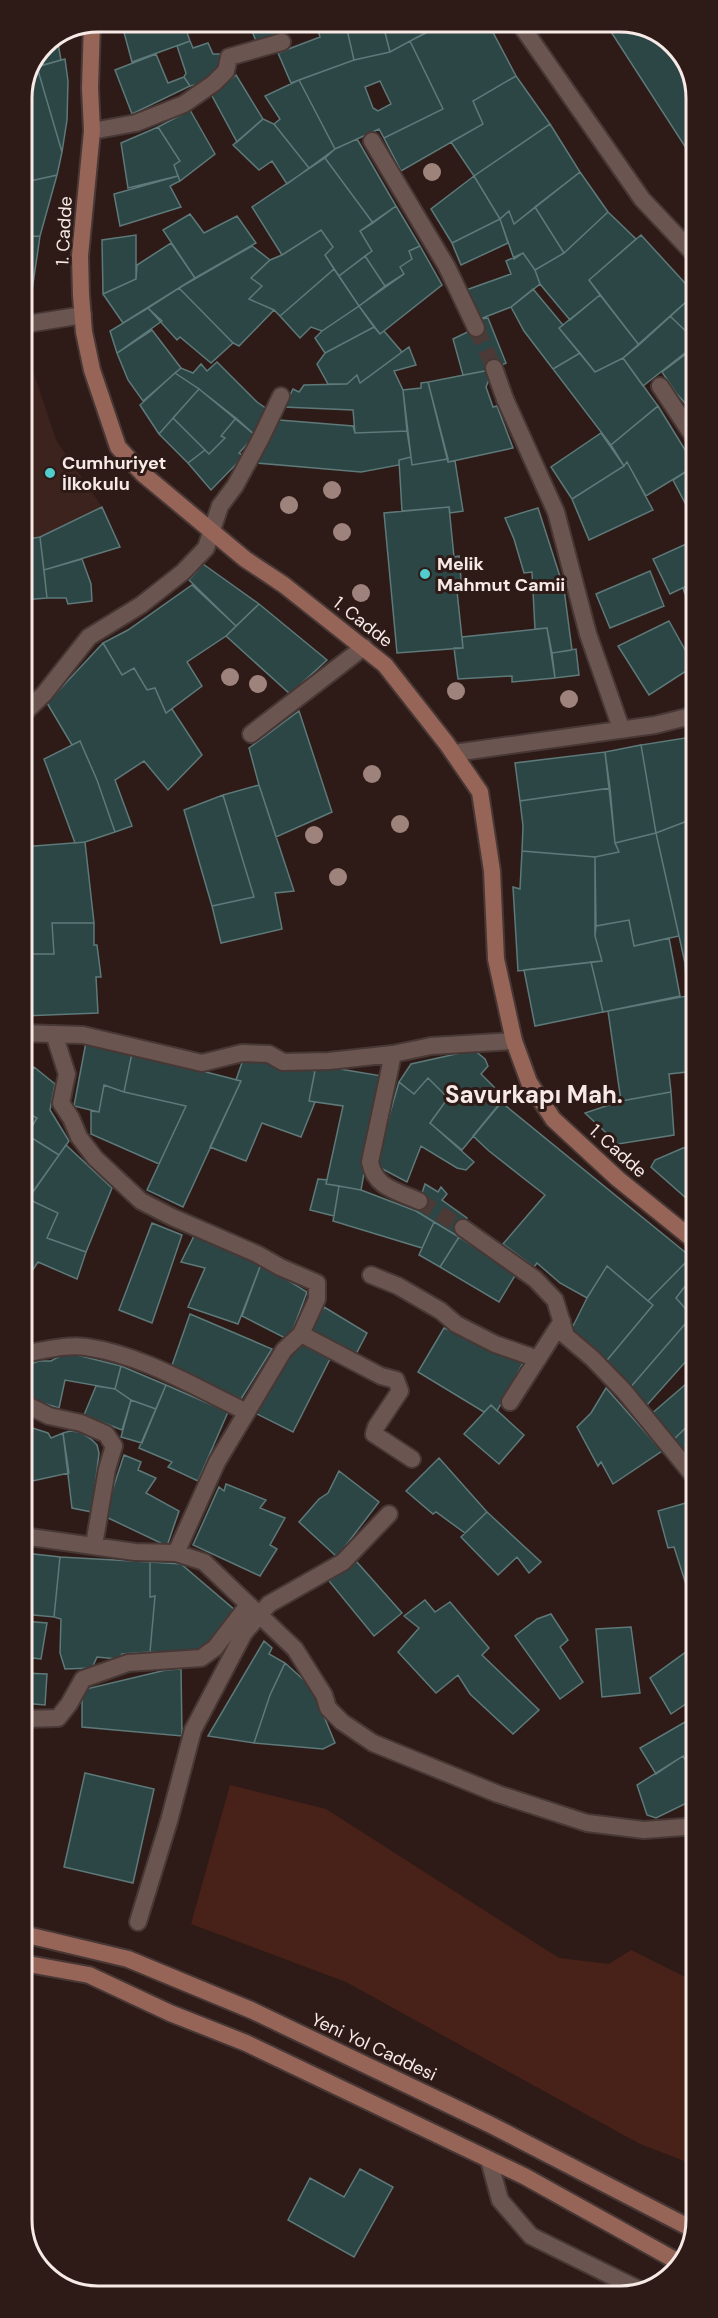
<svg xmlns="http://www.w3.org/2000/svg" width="718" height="2318" font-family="'DM Sans',sans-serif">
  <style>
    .built { fill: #3c231d }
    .green { fill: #482119 }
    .building { fill: #2c4545; stroke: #5e7979; stroke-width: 1.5; fill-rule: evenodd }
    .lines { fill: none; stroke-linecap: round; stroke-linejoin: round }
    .pedestrian-tunnel { stroke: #4c3a36; stroke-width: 16; stroke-dasharray: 16 8; stroke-linecap: butt }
    .service-casing { stroke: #473835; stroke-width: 20 }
    .pedestrian-casing { stroke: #473835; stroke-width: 20 }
    .minor-casing { stroke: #473835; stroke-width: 20 }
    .secondary-casing { stroke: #473835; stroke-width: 20 }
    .service { stroke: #6b5550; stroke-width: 16 }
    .pedestrian { stroke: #6b5550; stroke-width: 16 }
    .minor { stroke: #6b5550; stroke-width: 16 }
    .secondary { stroke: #976458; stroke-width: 16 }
    .tree { fill: #9e827c }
    .poi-dot { fill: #52cdce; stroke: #2e1b17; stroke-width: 2 }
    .labels { text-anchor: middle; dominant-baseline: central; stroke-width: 6; stroke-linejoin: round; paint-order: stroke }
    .street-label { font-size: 18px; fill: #f7eae6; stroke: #2e1b17 }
    .poi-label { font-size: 18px; font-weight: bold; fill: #f7eae6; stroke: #2e1b17; text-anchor: start }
    .district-label { font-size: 24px; font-weight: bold; fill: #f7eae6; stroke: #2e1b17 }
    .rim { fill: none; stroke: #f7eae6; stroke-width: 3 }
  </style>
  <rect width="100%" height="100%" fill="#2e1b17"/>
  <path class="built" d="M21 343H24L56 440 102 507 40 537 22 540Z"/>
  <path class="green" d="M230 1785 326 1809 559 1958 609 1964 631 1950 697 1983V2166L638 2143 346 1982 191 1924Z"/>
  <path class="building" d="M132 21H183L190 41 132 62 122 25Z
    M248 21H315L316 24 256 41Z
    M315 21H345L354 60 291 83 278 53 320 37Z
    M345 21H382L390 52 354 60Z
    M382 21H436L438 26 390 52Z
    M450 21H487L516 76 473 101 483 124 401 171 384 138 443 109 410 41Z
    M604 21H626L671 40 694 78 695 162Z
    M57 38 61 60 32 68 44 43Z
    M190 41 193 48 208 43 213 54H220L221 70 200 84 190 86 184 77 186 73 177 46Z
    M410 41 443 109 384 138 379 129 335 149 299 80 354 60 390 52ZM380 81 391 104 378 111 373 108 365 87Z
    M156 54 168 83 184 77 190 86 132 114 115 70Z
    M65 59 68 81 67 120 62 152 37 67Z
    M37 67 62 152 57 175 21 183V92L32 68Z
    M236 75 263 119 237 142 211 94Z
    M516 76 550 124 474 176 451 142 483 124 473 101Z
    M299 80 335 149 309 168 274 124 280 119 265 96Z
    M190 110 215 154 180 181 174 165 180 161 158 127Z
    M263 119 274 124 309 168 287 184 272 161 259 170 233 145Z
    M550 124 580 172 514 224 509 211 500 219 474 176Z
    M158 127 180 161 174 165 178 176 128 188 121 143Z
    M357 139 396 206 373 223 325 158 335 149Z
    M325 158 373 223 360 231 372 251 339 276 325 255 333 247 321 230 282 255 252 207Z
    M580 172 608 212 564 253 535 207Z
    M57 175 40 236 21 237V183Z
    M178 176 180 181 170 186 181 207 120 226 114 194Z
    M474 176 500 219 452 243 431 209Z
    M396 206 420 246 409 251 412 259 400 267 404 274 385 286 365 256 372 251 360 231Z
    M535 207 564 253 535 270 523 253 514 259 500 219 509 211 514 224Z
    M608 212 636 239 589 280 600 295 570 320 540 284 535 270 564 253Z
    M190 214 204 233 237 216 256 243 195 278 163 230Z
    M500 219 508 243 461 265 452 243Z
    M321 230 333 247 325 255 334 269 280 316 274 310 249 299 262 286 251 278 270 260 282 255Z
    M136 235V279L103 294 102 240Z
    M641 235 695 294 639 345 589 280Z
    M40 236 29 311 21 314V237Z
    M171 243 195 278 123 323 103 294 136 279 137 265Z
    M252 246 270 260 251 278 262 286 249 299 274 310 239 346 233 343 179 288Z
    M420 246 442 285 380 334 359 306 404 274 400 267 412 259 409 251Z
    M523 253 535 270 540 284 511 307 480 319 466 290 511 274 506 261Z
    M365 256 385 286 359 306 339 276Z
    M334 269 359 306 322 331 311 327 300 338 280 316Z
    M179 288 233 343 211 363 180 337 177 340 148 308Z
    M533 289 563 325 559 328 580 353 553 369 524 331 511 307Z
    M695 294V340L670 316Z
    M600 295 639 345 623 358 595 372 559 328Z
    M359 306 374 327 325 353 315 338 322 331Z
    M148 308 162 321 117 353 110 331Z
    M670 316 695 340V345L643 386 623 358Z
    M488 318 506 363 490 370 463 375 453 339 476 328 480 319Z
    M374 327 380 334 384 331 402 352 360 383 357 375 347 384H328L317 364 325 353Z
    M152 330 181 368 143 401 128 380 117 353Z
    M695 345V363L686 354Z
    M409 347 416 365 394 371 403 390 407 431 355 433 353 410 284 407 293 389 299 392 304 385 347 384 357 375 360 383Z
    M580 353 595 372 623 358 658 406 611 445 553 369Z
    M686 354 695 363V409L693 412 676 393 662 372Z
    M217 362 257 402 267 409 255 435 199 389 175 373 181 368 193 373 201 364 207 371Z
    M490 370 491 375 486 387 493 407 497 406 513 448 448 462 428 382Z
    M175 373 199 389 159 434 140 405Z
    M428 382 448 459 412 465 403 390 421 388V383Z
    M199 389 236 418 221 436 225 438 209 454 173 418Z
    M658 406 695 466 646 496 627 462 624 466 611 445Z
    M173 418 205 450 188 463 159 434Z
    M236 418 255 435 239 453 244 456 211 490 188 463 205 450 209 454 225 438 221 436Z
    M279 420 353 426 355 433 407 431 411 457 399 460V465L361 472 257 463Z
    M601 433 624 466 572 499 551 467Z
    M411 457 412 465 448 459V462L455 461 463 511 450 513 449 507 402 511 399 460Z
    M627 462 653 510 589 540 572 499 624 466Z
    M695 466V522L673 480Z
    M22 467 28 489 22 491Z
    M102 507 120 547 44 570 40 537Z
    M449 507 454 557 459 556 462 590 457 591 463 648 397 653 384 513Z
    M538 508 564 589 572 650 552 653 547 628 535 629 532 572 524 573 514 539 505 518Z
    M40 537 47 598 22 600V540Z
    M695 540V582L670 594 653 559Z
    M82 559 91 584 92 601 68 604 66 598H47L44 570Z
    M203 564 259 604 236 626 189 580Z
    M650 571 664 606 610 628 596 594Z
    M695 582V622L683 588Z
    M192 585 236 626 226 636 187 662 202 686 166 713 155 688 147 690 134 668 122 675 103 643 128 630Z
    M259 604 327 660 290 694 226 636Z
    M669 621 694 666 649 695 618 646Z
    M547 628 555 678 512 682V676L458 679 454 648H463L462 637Z
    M103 643 122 675 134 668 147 690 155 688 166 713 172 709 202 755 168 790 144 761 115 780 132 826 115 832 97 780 80 741 72 745 47 703Z
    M576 649 579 675 555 678 552 653Z
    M299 711 332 812 276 837 259 785 249 748Z
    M685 738 695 760V818L656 833 641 745Z
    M80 741 97 780 115 832 85 842 75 843 44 759Z
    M641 745 656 833 615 843 605 752Z
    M605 752 610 788 520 801 515 763Z
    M259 785 294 891 275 893 282 929 221 943 212 906 254 897 223 795Z
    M610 788 615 843 619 852 595 857 522 851 523 826 520 801Z
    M223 795 254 897 212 906 184 810Z
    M695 818 696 960 685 963 656 833Z
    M656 833 679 936 634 946 629 920 596 926 595 857 619 852 615 843Z
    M85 842 94 923H52L54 954H22V847Z
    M522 851 595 857V936L602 961 518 971 513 887 520 889Z
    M629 920 634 946 669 938 680 996 603 1012 591 962 602 961 595 936 596 926Z
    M52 923H94V945H97L101 977H96L98 1013 22 1016V954H54Z
    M696 960V1071L669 1074 671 1092 621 1101 608 1011 687 996 685 963Z
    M591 962 603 1012 535 1026 524 970Z
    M86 1042 132 1053 124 1092 104 1085 99 1112 74 1106Z
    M474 1050 485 1059 488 1066 481 1074 505 1098 462 1150 430 1123 448 1098 428 1078 414 1094 399 1082 411 1064Z
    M132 1053 241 1081 183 1207 147 1190 186 1106 124 1092Z
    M245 1054 286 1070 291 1065 315 1071 309 1101 315 1102 301 1137 262 1123 246 1161 210 1147 241 1081 236 1080Z
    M316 1065 382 1076 361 1190 326 1184 343 1106 309 1101Z
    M34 1067 55 1084 50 1110 69 1141 59 1155 27 1135 37 1118 22 1110V1083Z
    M428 1078 448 1098 430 1123 474 1162 466 1170 457 1168 421 1146 407 1182 375 1165 399 1082 414 1094Z
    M104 1085 124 1092 186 1106 159 1164 91 1134V1111L99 1112Z
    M671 1092 674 1135 618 1144 585 1113 621 1101Z
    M501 1102 691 1257 648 1301 607 1266 587 1298 560 1283 537 1263 534 1267 503 1244 545 1195 489 1151 473 1136Z
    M22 1110 37 1118 27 1135 59 1155 22 1207Z
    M66 1145 112 1188 86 1252 47 1238 58 1213 28 1199Z
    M696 1146V1206H695L651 1167 655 1160 683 1148Z
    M318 1179 327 1180 326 1184 339 1186 334 1216 310 1210Z
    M425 1184 438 1192 441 1187 447 1194 442 1200 467 1218 459 1237 416 1211Z
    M339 1186 361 1190 416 1211 434 1222 422 1248 333 1221Z
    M28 1199 58 1213 47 1238 86 1252 77 1279 38 1262 22 1286V1207Z
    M434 1222 459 1237 440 1267 419 1255Z
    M152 1223 182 1235 152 1323 119 1310Z
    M195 1234 261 1264 238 1324 188 1307 205 1268 181 1262Z
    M459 1237 516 1274 499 1302 440 1267Z
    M687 1261 696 1272 676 1298 692 1316 629 1389 603 1365 653 1305 648 1301Z
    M261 1264 307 1292 289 1340 242 1316Z
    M607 1266 653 1305 603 1365 571 1330 587 1298Z
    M696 1272V1350L647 1405 629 1389 692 1316 676 1298Z
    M324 1307 367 1333 355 1356 308 1333Z
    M190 1314 272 1349 241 1399 171 1368Z
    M444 1328 525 1359 497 1411 491 1405 484 1412 418 1372Z
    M299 1343 330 1359 293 1432 253 1412Z
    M73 1354 121 1366 115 1389 65 1380 59 1408 33 1400 25 1392 24 1370 28 1365 39 1361H51L60 1356Z
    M121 1366 166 1385 156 1409 131 1400 115 1389Z
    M693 1378 696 1381V1418L673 1440 650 1415Z
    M166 1385 228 1412 198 1481 168 1467 172 1462 139 1448Z
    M96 1386 115 1389 131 1400 122 1430 84 1415Z
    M606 1388 662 1451 613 1484 601 1462 598 1466 577 1427 591 1413Z
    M131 1400 156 1409 142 1443 121 1437Z
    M491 1405 524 1435 499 1464 464 1434Z
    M696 1418V1462L695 1463 673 1440Z
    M23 1425 48 1433 51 1438 63 1433 69 1473 23 1483Z
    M70 1431 80 1432 91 1439 97 1445 99 1453 92 1512 72 1508 63 1433Z
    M124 1455 141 1462 138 1470 156 1478 146 1493 179 1511 167 1546 104 1516Z
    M439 1458 487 1512 465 1533 436 1512 433 1514 406 1491Z
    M339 1471 379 1502 337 1557 299 1522 319 1499 328 1493Z
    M226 1484 266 1500 260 1508 285 1518 270 1545 277 1549 260 1576 193 1545 219 1487 224 1491Z
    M696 1500V1601L692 1603 674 1547 668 1548 658 1511Z
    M487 1512 541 1562 529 1573 517 1557 498 1575 461 1537Z
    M23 1546H27L25 1553 60 1557 54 1617 23 1614Z
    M60 1557 150 1562V1597L155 1596 150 1652 122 1654 118 1659 97 1657 92 1668 65 1669 60 1653 61 1619 54 1617Z
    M356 1561 402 1613 374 1636 329 1581Z
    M150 1562 181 1564 236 1611 222 1632 192 1654 150 1652 155 1596 150 1597Z
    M425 1600 435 1612 450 1602 489 1648 482 1655 539 1710 513 1734 470 1694 458 1675 436 1693 398 1652 419 1628 404 1616Z
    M551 1614 568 1640 560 1647 583 1682 560 1699 515 1636 537 1619Z
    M23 1621 47 1623 41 1659 23 1657Z
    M631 1627 640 1693 602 1697 596 1629Z
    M264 1641 272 1648 269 1654 285 1663 270 1695 254 1743 208 1736Z
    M696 1647V1697L671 1714 650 1678 686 1652Z
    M285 1663 306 1682 316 1697 335 1743 323 1749 254 1743 270 1695Z
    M181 1669 182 1736 82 1727V1690L166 1670Z
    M23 1673 47 1674 45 1705 23 1703Z
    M692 1718 696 1723V1771L694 1774 683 1756 656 1774 640 1748Z
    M683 1756 696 1778 697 1798 656 1818 647 1815 637 1785Z
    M85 1773 154 1789 133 1883 64 1867Z
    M360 2169 393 2187 354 2257 288 2220 310 2178 344 2197Z"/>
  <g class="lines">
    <path class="pedestrian-tunnel" d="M476 328 494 368
      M419 1201 463 1228"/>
    <g class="service-casing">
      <path id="service" d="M489 2160 500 2200 531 2236 644 2292"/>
    </g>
    <g class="pedestrian-casing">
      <path id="pedestrian" d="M518 21 642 199 695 255
        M92 131 136 123 184 104 214 83 226 71 229 57 282 42
        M372 141 447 267 476 328
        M21 325 83 315
        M494 368 505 399
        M660 386 695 439
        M22 722 23 714 44 694 89 637 141 605 183 572 206 548 220 506 235 486 260 440 281 396
        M251 734 364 647
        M22 1033 83 1035 202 1063 242 1053 269 1054 283 1062 329 1061 393 1054 431 1046 514 1041
        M54 1034 67 1074 61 1103 71 1118 79 1137 95 1158 141 1201 172 1217 257 1254 280 1267 317 1283V1299L301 1334 284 1350 217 1462 176 1553
        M393 1054 370 1162C375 1188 397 1191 419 1201
        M463 1228 535 1279 555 1300 566 1336 592 1358 624 1391 696 1479
        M371 1275 398 1286 441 1311 456 1324 495 1344 538 1359
        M301 1334 381 1376 396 1380 400 1391 376 1427 374 1434 412 1459
        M23 1354C42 1351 65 1344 86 1347 143 1355 196 1388 247 1412
        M510 1402 562 1321
        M23 1403 49 1416 81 1423 106 1434 114 1446 107 1469 94 1545
        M23 1536 135 1552 176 1553 204 1562 295 1649 324 1695 328 1708 342 1722 373 1743 498 1794 587 1823 644 1830 697 1826
        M23 1719 58 1718 69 1704 83 1679 128 1663 201 1658 215 1648 248 1605
        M138 1922 169 1821 193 1730 244 1633 269 1604 343 1562 389 1514"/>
    </g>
    <g class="minor-casing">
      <path id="minor" d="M505 399 556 512 588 634 621 728
        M454 753 655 725 695 715"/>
    </g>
    <g class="secondary-casing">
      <path id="secondary" d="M92 23 90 88 92 131 80 256 81 295 84 332 92 370 118 447 143 474 245 559 284 585 385 665 447 744 480 792 492 871 496 959 514 1041 529 1082 553 1119 618 1179 696 1242
        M23 1934 128 1959 251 2010 489 2124 694 2230
        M23 1963 89 1975 170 2013 246 2043 524 2176 682 2264"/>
    </g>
    <use href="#service" class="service"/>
    <use href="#pedestrian" class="pedestrian"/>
    <use href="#minor" class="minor"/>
    <use href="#secondary" class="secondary"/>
  </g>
  <g class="tree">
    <circle cx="432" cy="172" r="9"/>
    <circle cx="332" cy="490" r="9"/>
    <circle cx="289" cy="505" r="9"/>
    <circle cx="342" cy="532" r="9"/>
    <circle cx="361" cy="593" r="9"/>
    <circle cx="230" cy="677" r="9"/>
    <circle cx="258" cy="684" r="9"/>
    <circle cx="456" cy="691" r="9"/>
    <circle cx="569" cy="699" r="9"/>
    <circle cx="372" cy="774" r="9"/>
    <circle cx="400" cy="824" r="9"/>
    <circle cx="314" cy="835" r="9"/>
    <circle cx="338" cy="877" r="9"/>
  </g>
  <g class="poi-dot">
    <circle cx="50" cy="473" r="6"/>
    <circle cx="425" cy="574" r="6"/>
  </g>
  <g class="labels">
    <g class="street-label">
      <text transform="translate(64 231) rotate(-87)">1. Cadde</text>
      <text transform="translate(363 622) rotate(38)">1. Cadde</text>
      <text transform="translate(618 1151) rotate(42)">1. Cadde</text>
      <text transform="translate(374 2047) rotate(25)">Yeni Yol Caddesi</text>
    </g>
    <g class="poi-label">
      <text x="62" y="463">Cumhuriyet<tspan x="62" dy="21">İlkokulu</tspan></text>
      <text x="437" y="564">Melik<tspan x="437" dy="21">Mahmut Camii</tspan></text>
    </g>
    <g class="district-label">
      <text x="534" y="1094">Savurkapı Mah.</text>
    </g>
  </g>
  <path d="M0 0H718V2318H0ZM98 32H620A66 66 0 0 1 686 98V2220A66 66 0 0 1 620 2286H98A66 66 0 0 1 32 2220V98A66 66 0 0 1 98 32Z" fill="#2e1b17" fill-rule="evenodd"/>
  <path class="rim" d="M98 32H620A66 66 0 0 1 686 98V2220A66 66 0 0 1 620 2286H98A66 66 0 0 1 32 2220V98A66 66 0 0 1 98 32Z"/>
</svg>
